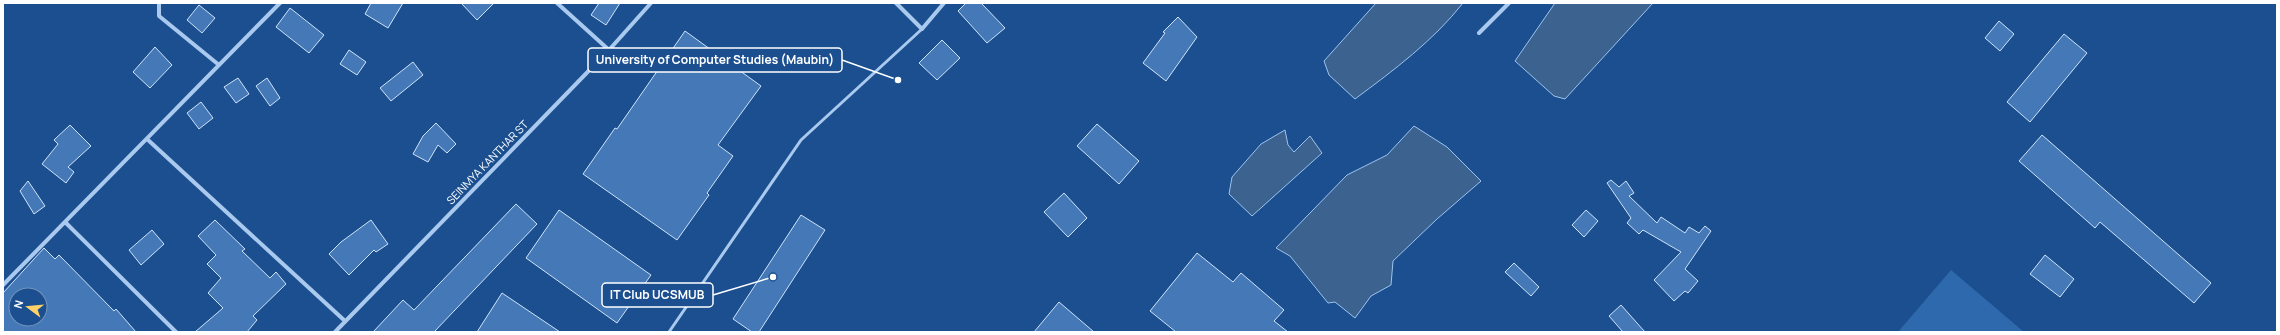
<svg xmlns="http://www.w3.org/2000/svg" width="2280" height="335" font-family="Manrope,sans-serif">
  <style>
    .green { fill: #2e69ad }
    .water { fill: #3c6290; stroke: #9cc4f0 }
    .building { fill: #4478b7; stroke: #cfe3fa; fill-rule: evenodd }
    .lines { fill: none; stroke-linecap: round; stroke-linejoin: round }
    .lane { stroke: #a9c9ee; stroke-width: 3 }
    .street { stroke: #a9c9ee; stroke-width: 4 }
    .labels { text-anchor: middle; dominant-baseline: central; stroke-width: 3.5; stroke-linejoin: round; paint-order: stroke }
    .street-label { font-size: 11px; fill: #fff; stroke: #1b4f8f }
    .leader { fill: none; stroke: #fff; stroke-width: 1.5 }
    .callout-dot { fill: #fff; stroke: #1b4f8f; stroke-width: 1.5 }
    .callout { fill: #1b4f8f; stroke: #fff; stroke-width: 1.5 }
    .callout-label { font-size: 12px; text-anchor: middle; font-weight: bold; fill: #fff }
  </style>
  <rect width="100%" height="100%" fill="#1b4f8f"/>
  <path class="green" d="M1951 270 2024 332H1898Z"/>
  <path class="water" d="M1376 3H1463C1433 41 1394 70 1355 99L1329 75 1324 61Z
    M1555 3H1653L1565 99 1554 96 1515 61Z
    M1414 126 1447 147 1481 181 1437 219 1393 261 1391 285 1371 296 1355 318 1335 302 1328 303 1290 256 1276 248 1347 175 1387 155Z
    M1285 130 1288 145 1294 152 1310 136 1322 153 1252 216 1229 194 1232 177 1261 144Z"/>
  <path class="building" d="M371 3H403L388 28 365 14Z
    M461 3H494L477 20Z
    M599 3H620L606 25 591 15Z
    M966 3H981L1005 28 987 43 958 11Z
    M199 5 215 18 202 33 187 20Z
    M290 8 324 35 309 53 276 27Z
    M1178 17 1197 37 1166 81 1143 63 1165 33 1163 32Z
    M1999 21 2014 34 2000 51 1985 38Z
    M685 31 761 86 718 145 733 156 707 193 709 195 677 240 583 174 615 128 617 129Z
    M2064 34 2087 53 2030 122 2007 102Z
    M942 40 960 58 937 80 919 63Z
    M155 47 172 65 150 88 133 72Z
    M349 50 366 62 357 75 340 64Z
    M413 62 423 75 391 101 380 88Z
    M238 78 249 94 236 103 224 87Z
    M267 78 280 98 270 106 256 86Z
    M201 102 213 118 199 129 187 113Z
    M436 123 456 144 447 153 438 145 428 162 413 154 423 136Z
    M1097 124 1139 161 1119 184 1077 146Z
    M70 125 91 146 68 167 74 172 66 183 42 164 58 144 54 140Z
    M2042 135 2211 283 2194 303 2100 222 2095 228 2019 161Z
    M1611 180 1619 187 1626 181 1634 193 1629 196 1657 223 1661 217 1685 233 1689 227 1699 233 1705 226 1711 231 1685 269 1698 281 1688 293 1685 291 1674 301 1654 280 1681 252 1643 230 1639 234 1627 223 1631 218 1607 183Z
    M28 181 45 206 34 214 20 191Z
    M1064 193 1087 218 1068 237 1044 212Z
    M516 204 537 224 434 332H373L403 300 414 310Z
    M559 210 651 275 617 323 526 258Z
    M1586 210 1598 221 1584 237 1572 225Z
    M801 215 825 230 759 332H752L733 319Z
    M215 220 245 249 242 251 270 278 276 272 286 284 253 316 257 320 247 332H195L223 308 208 293 221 278 207 264 216 255 198 236Z
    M371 220 388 244 376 252 374 250 349 275 329 254 341 242Z
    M152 230 164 244 141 265 129 250Z
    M44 248 55 259 59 255 114 311 116 309 136 332H3V293ZM16 295H40V319H16Z
    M1197 253 1233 282 1241 273 1284 310 1274 321 1288 332H1176L1150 311Z
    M2045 255 2074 279 2060 297 2030 274Z
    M1514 263 1539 287 1531 296 1505 272Z
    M502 293 560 332H477Z
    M1059 302 1094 332H1034Z
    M1621 305 1645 332H1623L1609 316Z"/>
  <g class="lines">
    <path class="lane" d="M669 332 801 140 922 29"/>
    <path class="street" d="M159 3V16L219 65
      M557 3 609 50
      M896 3 922 29 944 3
      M1479 33 1509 3
      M147 139 345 321
      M65 222 176 332
      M3 285 280 3
      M335 332 609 50 651 3"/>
  </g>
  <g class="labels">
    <g class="street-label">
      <text transform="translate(487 162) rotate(-46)">SEINMYA KANTHAR ST</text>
    </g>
  </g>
  <path class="leader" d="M898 80L842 60M773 277L713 295"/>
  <g class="callout-dot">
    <circle cx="898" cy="80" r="4"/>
    <circle cx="773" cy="277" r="4"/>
  </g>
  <g class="callout">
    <rect x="588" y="48" width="254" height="24" rx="4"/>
    <rect x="602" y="283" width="111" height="24" rx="4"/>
  </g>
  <g class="callout-label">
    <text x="715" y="64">University of Computer Studies (Maubin)</text>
    <text x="657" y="299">IT Club UCSMUB</text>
  </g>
  <rect width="2280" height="335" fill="none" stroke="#ffffff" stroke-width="8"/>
  <g transform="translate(28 307) rotate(286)"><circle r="19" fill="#1b4f8f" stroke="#7695bc"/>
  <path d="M0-3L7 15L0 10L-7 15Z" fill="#ffd166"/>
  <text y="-6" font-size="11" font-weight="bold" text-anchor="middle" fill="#ffffff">N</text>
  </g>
</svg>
